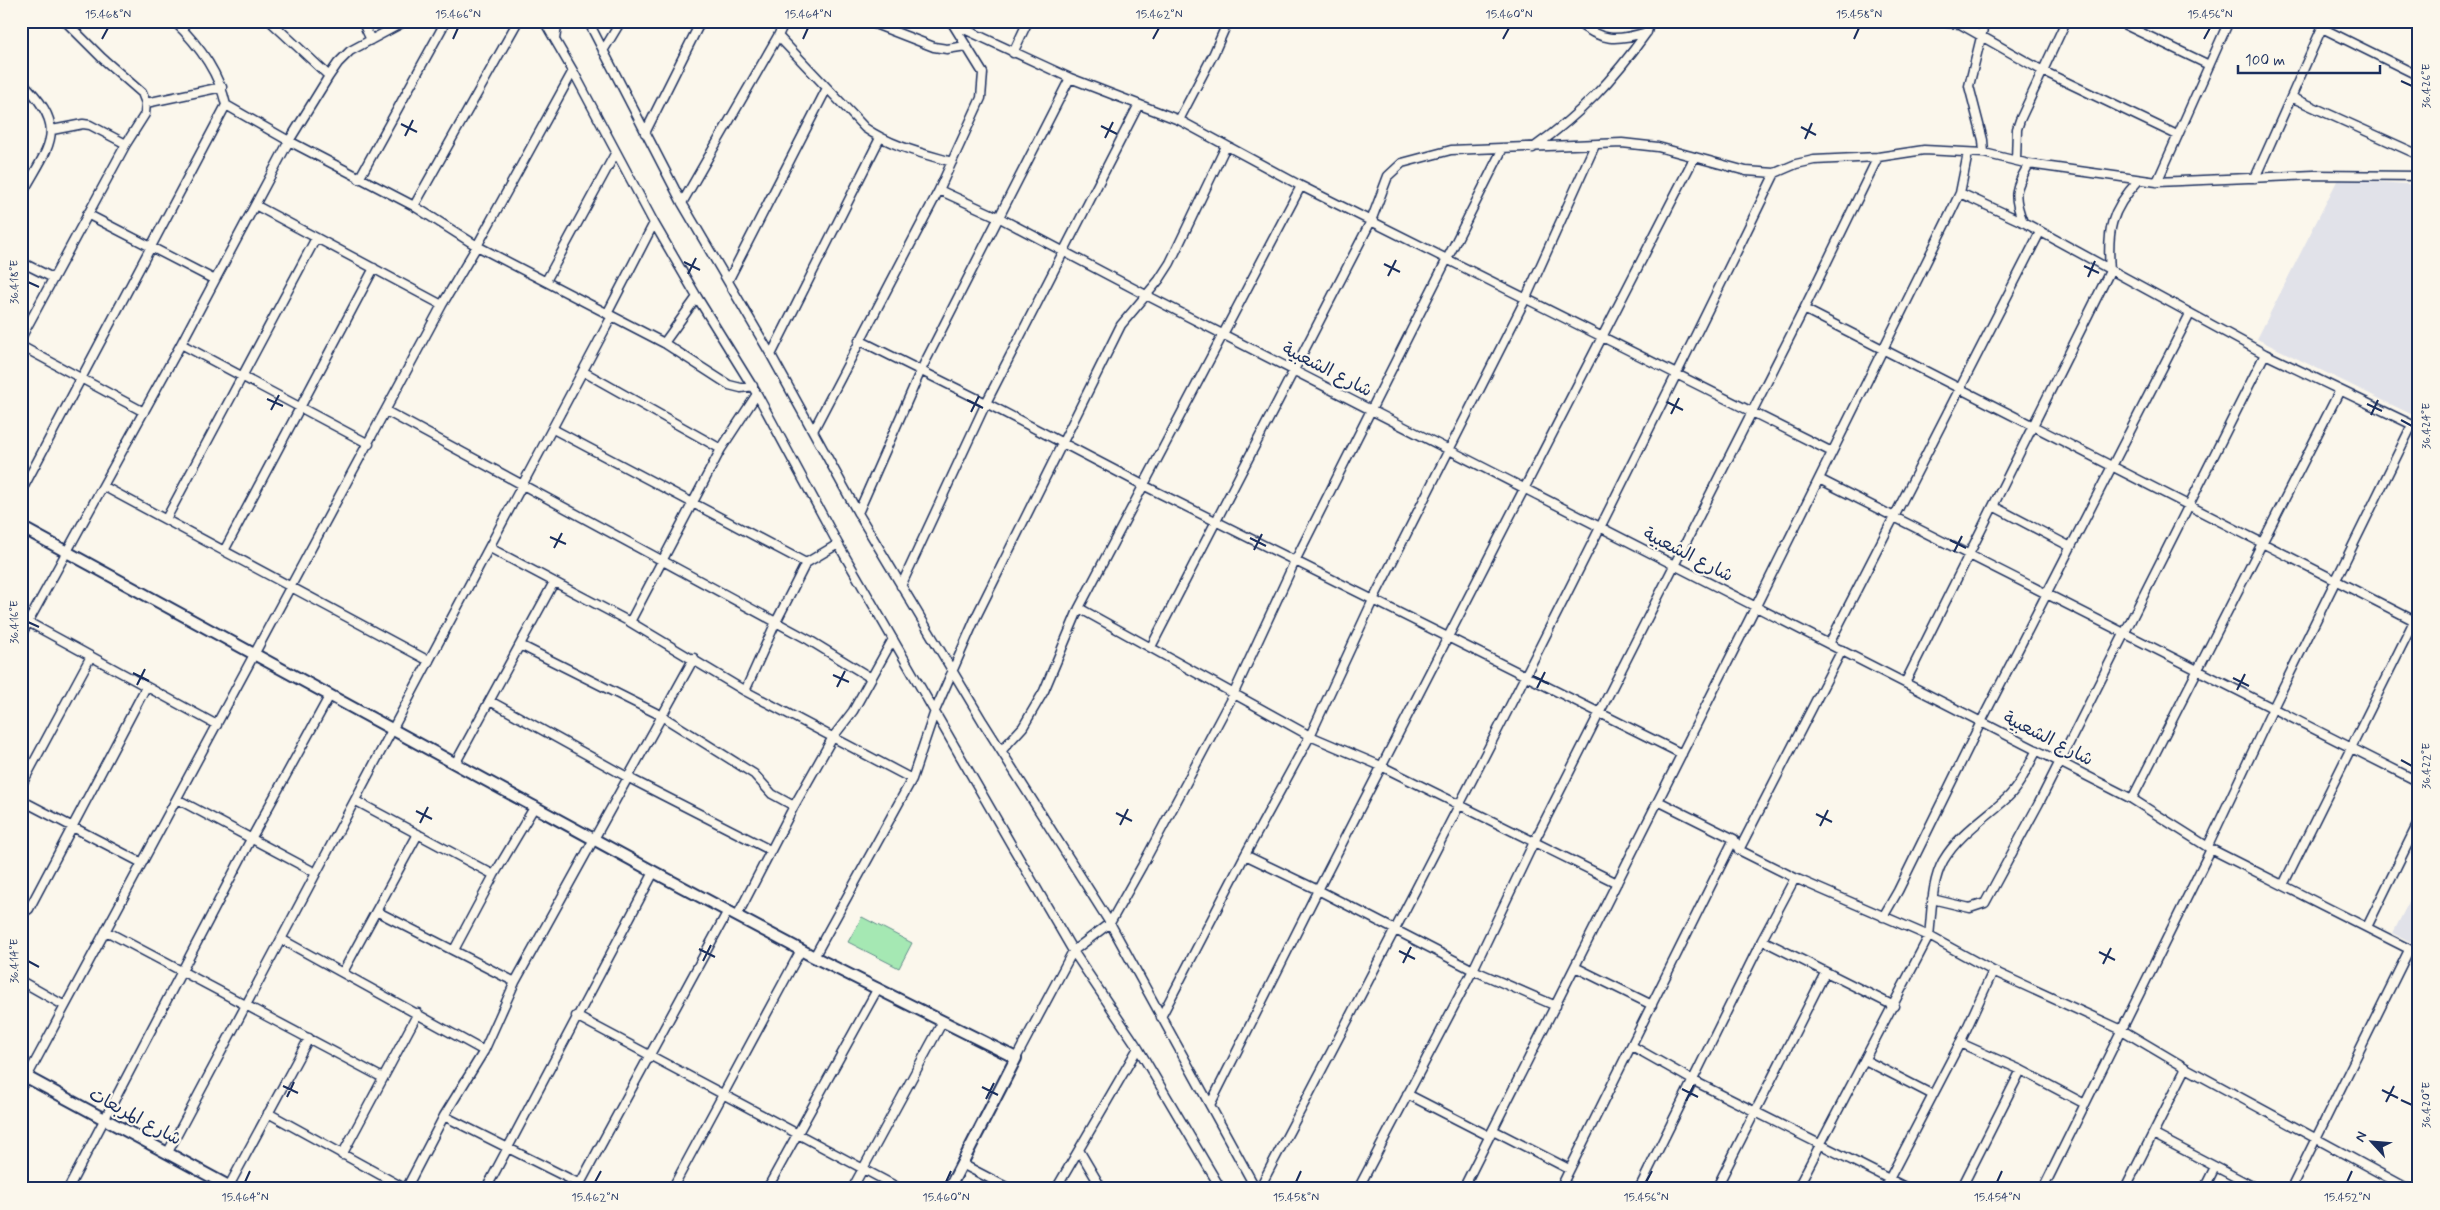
<svg xmlns="http://www.w3.org/2000/svg" width="2440" height="1210" font-family="Mynerve,'Playpen Sans Arabic',sans-serif">
  <style>
    .built { fill: #e1e2e9 }
    .green { fill: #a5e8b3; stroke: #608c88 }
    .lines { fill: none; stroke-linecap: round; stroke-linejoin: round }
    .street-casing { stroke: #1b2f5e; stroke-width: 11 }
    .secondary-casing { stroke: #1b2f5e; stroke-width: 14 }
    .street { stroke: #fbf7ec; stroke-width: 8 }
    .secondary { stroke: #fbf7ec; stroke-width: 10 }
    .ticks { fill: none; stroke: #1b2f5e; stroke-width: 2 }
    .labels { text-anchor: middle; dominant-baseline: central; stroke-width: 4.5; stroke-linejoin: round; paint-order: stroke }
    .street-label { font-size: 18px; fill: #1b2f5e; stroke: #fbf7ec }
    .neatline { fill: none; stroke: #1b2f5e; stroke-width: 2 }
    .ticks-label { font-size: 12px; text-anchor: middle; fill: #1b2f5e }
  </style>
  <rect width="100%" height="100%" fill="#fbf7ec"/>
  <filter id="ink" filterUnits="userSpaceOnUse"><feTurbulence type="fractalNoise" baseFrequency=".02" numOctaves="2"/><feDisplacementMap in="SourceGraphic" scale="10" xChannelSelector="R" yChannelSelector="G"/><feConvolveMatrix kernelMatrix="1 2 1 2 8 2 1 2 1" color-interpolation-filters="sRGB"/></filter>
  <g filter="url(#ink)">
    <path class="built" d="M2338 179 2419 185V418L2257 339Z
      M2419 882V946L2393 933Z"/>
    <path class="green" d="M862 917 912 943 899 968 848 942Z"/>
    <g class="lines">
      <g class="street-casing">
        <path id="street" d="M270 21 329 76
          M362 21 371 40
          M544 21 573 71 654 223 697 297 757 394 838 544 1012 846 1073 951 1138 1048 1221 1189
          M588 21 682 203 771 355 858 513 983 722 1110 923 1256 1189
          M867 21 934 47 947 49 966 46
          M947 21 1070 78 1179 120 1301 186 1832 452
          M1576 21C1601 42 1617 41 1647 32
          M1931 21 1960 24 2043 71 2177 135
          M2117 21 2209 65
          M2322 28 2419 76
          M778 36 785 21
          M555 39 558 21
          M603 51 621 21
          M1013 53 1028 21
          M21 81C71 130 49 144 21 196
          M2291 97 2419 155
          M146 103 222 87
          M226 105 289 141 414 206 477 246 664 343 729 385 741 388 753 386
          M1179 120 1214 53 1228 21
          M52 130 83 124 90 125 126 144
          M645 133 701 21
          M1533 148C1582 113 1612 81 1647 32L1650 21
          M1984 153 1983 140 1969 86 1985 21
          M2016 160 2017 129 2020 120 2066 21
          M2255 178 2325 21
          M359 179 446 21
          M2157 182 2229 21
          M939 190 998 217 1146 295 2132 799 2211 849 2419 954
          M1960 193 2023 222 2265 354 2419 428
          M682 203 778 36 865 128C891 146 921 153 952 162
          M255 205 442 305
          M414 206 518 21
          M87 214 215 280
          M2023 222C2012 194 2015 189 2029 164
          M21 262 53 278
          M546 281 616 152
          M728 281 827 88
          M1804 309 2419 623
          M607 314 654 223
          M21 338 126 144 145 114 146 103 142 93 102 58 65 21
          M859 340 986 403 1143 485 1682 754
          M664 343 697 297
          M181 344 369 444
          M21 346 144 412
          M771 355 880 138
          M584 372 721 449
          M386 411 809 640 871 678
          M553 429 806 563
          M813 431 939 190 981 98 983 73 954 26
          M1819 479 2419 782
          M103 486 429 661
          M21 492 226 105C219 73 198 44 174 21
          M1993 506 2071 547
          M858 513 921 370 1070 78
          M166 519 316 238
          M490 548 630 622 745 691 912 779
          M224 551 374 268
          M901 586 986 403 1138 106
          M1079 608 1310 736 1381 766 1617 883
          M28 622 217 725
          M630 622 721 449 757 394
          M21 635 181 344 289 141 329 76 338 63 350 51 406 21
          M1829 644 2040 232
          M520 645 660 715 754 774 772 794 794 806
          M1151 647 1371 221 1388 176 1402 163 1451 150 1622 143 1658 147 1746 171 1775 173 1796 164 1814 160 1878 157 1924 150 1984 153 2029 164 2157 182 2314 175 2419 176
          M1905 683 2110 271C2107 231 2110 211 2138 181
          M745 691 775 624 806 563 838 544
          M490 701 629 778 770 850
          M1002 750 1023 727 1044 691 1079 608 1301 186
          M455 764 554 582
          M21 786 90 658
          M177 799 316 873
          M2132 799 2340 390
          M21 800 142 863
          M356 801 494 875
          M1658 801 1734 839 1739 850 1795 878 1929 936 1993 971 2122 1030 2186 1068 2409 1189
          M2208 846 2273 708 2412 425
          M1739 850 1842 650
          M1245 855 1318 890 1473 970 1556 1006
          M2283 885 2419 611
          M1932 899 1970 908 1985 903 2039 803 2265 354
          M376 911 515 982
          M21 914 29 909 146 687
          M737 916 794 806 833 737 853 711 893 639
          M1883 917 1898 891 1981 722 2190 314
          M2367 927 2419 821
          M106 931 383 1078
          M281 939 484 1051
          M1762 940 1894 1006
          M454 950 494 875 535 806
          M814 957 912 779 935 711 976 617 1121 325 1159 280 1170 263 1226 146
          M1575 967 1652 1005
          M343 972 418 834
          M21 981 65 1006
          M576 1016 901 1189
          M1161 1017 1245 855 1310 736 1373 600 1526 298 1595 145
          M1960 1043 2021 1070 2085 1104
          M1632 1046 1694 1081 1909 1189
          M1016 1058 1073 951 1110 923 1142 866 1233 695 1295 561 1503 148
          M1865 1060 1933 1095
          M21 1088 442 305 477 246 573 71
          M1407 1094 1489 1136
          M1210 1105 1318 890 1694 158
          M268 1113 406 1189
          M444 1116 580 1184
          M1493 1130 1569 1169
          M2153 1134 2258 1189
          M1079 1150 1102 1189
          M168 1152 612 316
          M342 1155 418 1013
          M962 1164 1010 1189
          M1563 1183 1574 1189
          M229 1186 309 1038
          M68 1189 251 839 330 695
          M406 1189 444 1116 484 1051 515 982 694 658
          M486 1189 654 872
          M577 1189 728 911
          M672 1189 801 950
          M767 1189 878 988
          M852 1189 943 1021
          M1056 1189 1138 1048
          M1259 1189C1437 853 1609 515 1775 173
          M1358 1189 1473 970 1534 842 1804 309 1878 157
          M1463 1189 1756 606 1950 214 1960 193 1968 153
          M1560 1189 1734 839
          M1639 1189 1762 940 1795 878
          M1716 1189 1825 973
          M1797 1189 1929 936C1932 912 1931 883 1943 861 1958 835 1985 818 2006 799 2020 786 2028 766 2037 750
          M1884 1189 1960 1043 1993 971
          M1961 1189 2021 1070
          M2043 1189 2211 849
          M2125 1189 2186 1068
          M2204 1189 2215 1167
          M2291 1189 2409 950"/>
      </g>
      <g class="secondary-casing">
        <path id="secondary" d="M21 527 654 872 814 957 1016 1058 949 1189
          M21 1074 234 1189"/>
      </g>
      <use href="#street" class="street"/>
      <use href="#secondary" class="secondary"/>
    </g>
  </g>
  <path class="ticks" d="M102 39 108 28M453 39 458 28M803 39 808 28M1153 39 1159 28M1503 39 1509 28M1854 39 1859 28M2204 39 2210 28M2401 81 2412 86M401 124 417 132M1101 126 1117 134M1801 127 1816 135M405 136 413 120M1105 138 1113 122M1805 139 1812 123M684 262 700 270M1384 264 1400 272M2084 266 2099 273M688 274 696 258M1388 276 1396 260M2088 277 2095 261M28 282 39 287M267 399 283 406M967 400 983 408M1667 402 1683 410M2367 404 2382 411M271 410 279 395M971 412 979 396M1671 414 1679 398M2371 415 2378 400M2401 420 2412 426M550 537 566 544M1250 538 1266 546M1950 540 1966 548M554 548 562 533M1254 550 1262 534M1954 552 1962 536M28 622 39 627M133 673 149 681M833 675 849 682M1533 676 1549 684M2233 678 2249 686M137 685 145 669M837 687 845 671M1537 688 1545 672M2237 690 2245 674M2401 760 2412 766M416 811 432 819M1116 813 1132 821M1816 814 1832 822M420 823 428 807M1120 825 1128 809M1820 826 1828 810M699 949 715 957M1399 951 1415 959M2099 952 2115 960M28 961 39 967M703 961 711 945M1403 963 1411 947M2103 964 2111 948M283 1086 298 1093M982 1087 998 1095M1682 1089 1698 1097M2382 1090 2398 1098M287 1097 294 1082M986 1099 994 1083M2401 1100 2412 1105M1686 1101 1694 1085M2386 1102 2394 1086M245 1182 250 1171M595 1182 601 1171M946 1182 951 1171M1296 1182 1301 1171M1646 1182 1652 1171M1997 1182 2002 1171M2347 1182 2352 1171"/>
  <g class="labels">
    <g class="street-label">
      <text transform="translate(1327 370) rotate(27)">شارع الشعبية</text>
      <text transform="translate(1688 555) rotate(27)">شارع الشعبية</text>
      <text transform="translate(2048 739) rotate(27)">شارع الشعبية</text>
      <text transform="translate(135 1117) rotate(28)">شارع المربعات</text>
    </g>
  </g>
  <rect width="2440" height="1210" fill="none" stroke="#fbf7ec" stroke-width="55"/>
  <g transform="translate(2372 1142) rotate(296)" stroke="#fbf7ec" stroke-width="4" paint-order="stroke">
  <path d="M0-4L9 19L0 12L-9 19Z" fill="#1b2f5e"/>
  <text y="-8" font-size="14" font-weight="bold" text-anchor="middle" fill="#1b2f5e">N</text>
  </g>
  <path d="M2238 65v8h142v-8" fill="none" stroke="#1b2f5e" stroke-width="2.5"/>
  <text x="2245" y="65" font-size="15" fill="#1b2f5e" stroke="#fbf7ec" stroke-width="4" paint-order="stroke">100 m</text>
  <rect x="28" y="28" width="2384" height="1154" class="neatline"/>
  <g class="ticks-label">
    <text x="108" y="18">15.468°N</text>
    <text x="458" y="18">15.466°N</text>
    <text x="808" y="18">15.464°N</text>
    <text x="1159" y="18">15.462°N</text>
    <text x="1509" y="18">15.460°N</text>
    <text x="1859" y="18">15.458°N</text>
    <text x="2210" y="18">15.456°N</text>
    <text transform="translate(2426 86) rotate(-90)" y="4">36.426°E</text>
    <text transform="translate(14 282) rotate(-90)" y="4">36.418°E</text>
    <text transform="translate(2426 426) rotate(-90)" y="4">36.424°E</text>
    <text transform="translate(14 622) rotate(-90)" y="4">36.416°E</text>
    <text transform="translate(2426 766) rotate(-90)" y="4">36.422°E</text>
    <text transform="translate(14 961) rotate(-90)" y="4">36.414°E</text>
    <text transform="translate(2426 1105) rotate(-90)" y="4">36.420°E</text>
    <text x="245" y="1201">15.464°N</text>
    <text x="595" y="1201">15.462°N</text>
    <text x="946" y="1201">15.460°N</text>
    <text x="1296" y="1201">15.458°N</text>
    <text x="1646" y="1201">15.456°N</text>
    <text x="1997" y="1201">15.454°N</text>
    <text x="2347" y="1201">15.452°N</text>
  </g>
</svg>
